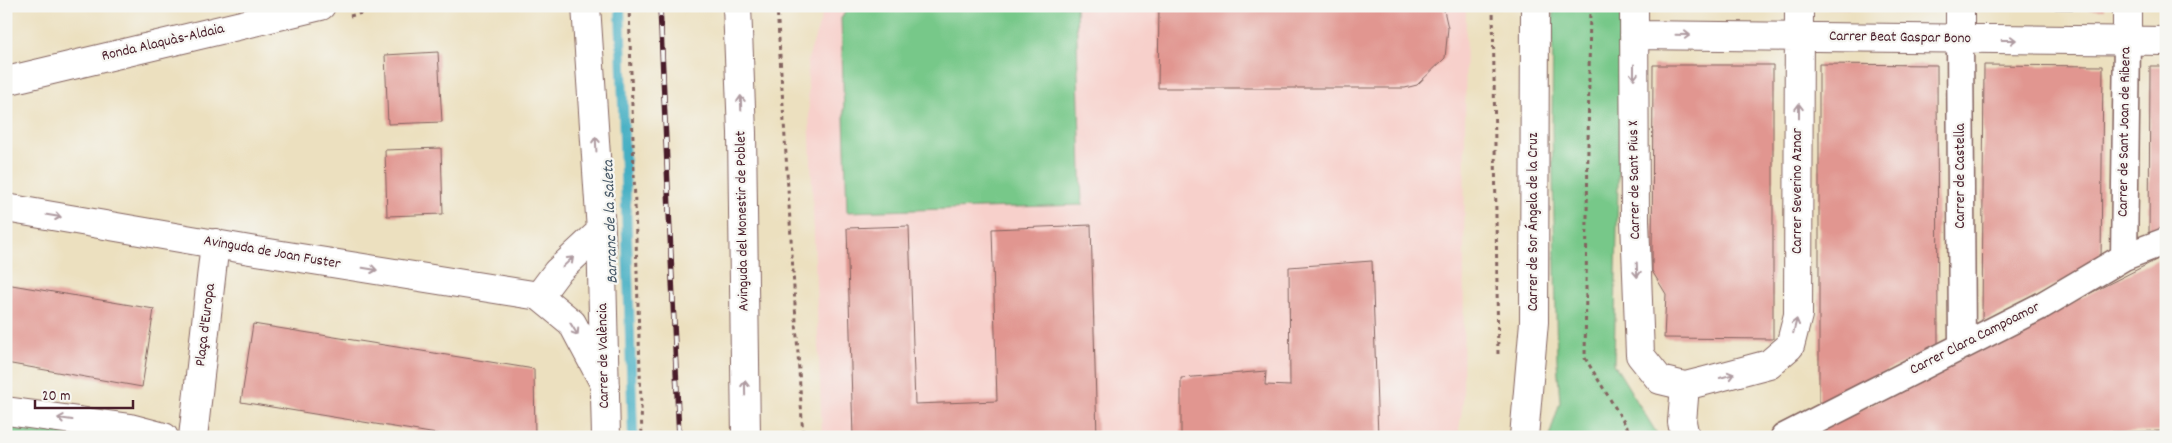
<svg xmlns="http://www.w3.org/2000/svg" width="2172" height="443" font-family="Dekko,sans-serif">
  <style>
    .built { fill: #f7d0cb }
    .green { fill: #77c889; stroke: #60745a }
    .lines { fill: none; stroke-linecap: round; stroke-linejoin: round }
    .stream { stroke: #44afc3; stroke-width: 10 }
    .building { fill: #e19690 }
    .pedestrian-casing { stroke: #83635f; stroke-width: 29 }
    .minor-casing { stroke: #83635f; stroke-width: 30 }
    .tertiary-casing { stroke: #83635f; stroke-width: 30 }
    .path { stroke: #83635f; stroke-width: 3; stroke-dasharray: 4 4; stroke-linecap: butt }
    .pedestrian { stroke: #fff; stroke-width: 26 }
    .minor { stroke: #fff; stroke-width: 28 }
    .tertiary { stroke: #fff; stroke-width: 28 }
    .rail-casing { stroke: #4a1f2b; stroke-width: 5.5 }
    .rail { stroke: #f6f6f2; stroke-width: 4; stroke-dasharray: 11; stroke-linecap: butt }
    .oneway { stroke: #ae9aa0 }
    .labels { text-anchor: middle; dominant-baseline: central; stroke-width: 4.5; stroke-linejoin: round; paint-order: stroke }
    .street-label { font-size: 15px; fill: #4a1f2b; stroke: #f6f6f2 }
    .water-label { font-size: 16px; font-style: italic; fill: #485968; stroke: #f6f6f2 }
  </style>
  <rect width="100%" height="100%" fill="#f6f6f2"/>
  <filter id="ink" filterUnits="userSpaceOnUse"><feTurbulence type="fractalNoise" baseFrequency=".02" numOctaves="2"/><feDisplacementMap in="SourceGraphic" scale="10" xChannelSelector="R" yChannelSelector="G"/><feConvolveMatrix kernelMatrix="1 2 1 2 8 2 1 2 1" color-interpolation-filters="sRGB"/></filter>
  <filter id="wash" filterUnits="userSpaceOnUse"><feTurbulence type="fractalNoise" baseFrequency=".0096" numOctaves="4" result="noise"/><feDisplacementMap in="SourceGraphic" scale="20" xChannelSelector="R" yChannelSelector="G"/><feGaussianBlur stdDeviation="1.12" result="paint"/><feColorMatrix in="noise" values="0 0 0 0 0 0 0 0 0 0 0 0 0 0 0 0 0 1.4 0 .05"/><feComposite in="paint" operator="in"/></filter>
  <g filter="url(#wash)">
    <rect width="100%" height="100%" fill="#ece0bf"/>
    <path class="built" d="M825 6H1466L1463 403 1458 437H822L807 62Z"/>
    <path class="green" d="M850 6H1076L1082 205 847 212 841 18Z
      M1553 6H1622L1614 364 1659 437H1549L1560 402 1557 361 1552 130Z
      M6 421 101 437H6Z"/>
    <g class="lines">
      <path class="stream" d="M620 6 633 437"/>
    </g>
    <g id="blocks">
      <path class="building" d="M1159 6H1443L1448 28 1445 58 1417 85 1405 88H1158Z
        M1709 6H1773V9L1709 8Z
        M1821 6H1938V9L1821 8Z
        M1986 6H2104V10L1986 8Z
        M438 52 442 122 388 124 385 55Z
        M1819 64 1937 65 1938 345 1819 405Z
        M1653 65H1773V339L1664 338 1666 294 1652 271Z
        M1984 65 2103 66 2101 262 1982 322Z
        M2150 66H2166V226L2149 234Z
        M441 148 443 214 387 216 385 150Z
        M1091 225 1097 437H853L847 228 909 226 915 404 997 401 992 229Z
        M2166 255V437H2163L2164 431 2108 432 2109 437H1806Z
        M1372 261 1378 437H1181V378L1266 371 1265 385 1290 386 1289 267Z
        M6 284 154 309 142 387 6 363Z
        M253 324 534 369 535 437H455L241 402Z"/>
    </g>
  </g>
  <g filter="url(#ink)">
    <use href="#blocks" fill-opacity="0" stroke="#83635f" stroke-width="1"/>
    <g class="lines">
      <g class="pedestrian-casing">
        <path id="pedestrian" d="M1960 39 1962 346
          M2124 257 2127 41
          M1784 437 2041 306 2124 257 2166 241"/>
      </g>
      <g class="minor-casing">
        <path id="minor" d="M586 6 601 231 606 437
          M737 6 742 133 746 437
          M1634 6 1635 220 1640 355 1660 380 1685 386 1705 381 1769 364 1790 346 1798 315 1799 6
          M1634 35 2166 41
          M1960 39V6
          M2127 41V6
          M6 208 250 250 539 296 572 323 605 385
          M539 296 557 272 601 231
          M6 411 130 428 164 437
          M193 437 215 243
          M1524 437 1534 322 1535 6
          M1685 437 1682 422 1685 386"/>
      </g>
      <g class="tertiary-casing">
        <path id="tertiary" d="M6 81 321 6"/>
      </g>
      <path class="path" d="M629 6 642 437
        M777 6 803 437
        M1493 6 1498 355
        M1590 6 1585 358 1633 437
        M350 16 388 6"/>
      <use href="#pedestrian" class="pedestrian"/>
      <use href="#minor" class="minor"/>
      <use href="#tertiary" class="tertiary"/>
      <g class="rail-casing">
        <path id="rail" d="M660 6 679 437"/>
      </g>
      <use href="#rail" class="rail"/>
    </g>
    <defs><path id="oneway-shaft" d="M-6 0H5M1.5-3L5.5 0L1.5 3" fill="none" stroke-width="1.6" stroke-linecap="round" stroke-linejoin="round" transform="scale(1.25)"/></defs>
    <g class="oneway">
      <use href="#oneway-shaft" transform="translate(1683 35) rotate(1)"/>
      <use href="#oneway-shaft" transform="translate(2009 40)"/>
      <use href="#oneway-shaft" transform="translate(1634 72) rotate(90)"/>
      <use href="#oneway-shaft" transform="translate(741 103) rotate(-92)"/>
      <use href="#oneway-shaft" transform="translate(1799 111) rotate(-90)"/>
      <use href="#oneway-shaft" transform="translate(596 144) rotate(-93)"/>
      <use href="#oneway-shaft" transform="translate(54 216) rotate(9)"/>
      <use href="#oneway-shaft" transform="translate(568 262) rotate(-43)"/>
      <use href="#oneway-shaft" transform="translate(370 269) rotate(9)"/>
      <use href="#oneway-shaft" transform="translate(1637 270) rotate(88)"/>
      <use href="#oneway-shaft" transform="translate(1795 326) rotate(-76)"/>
      <use href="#oneway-shaft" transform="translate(574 329) rotate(58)"/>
      <use href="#oneway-shaft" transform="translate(1727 376) rotate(-15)"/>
      <use href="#oneway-shaft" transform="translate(745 388) rotate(-91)"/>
      <use href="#oneway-shaft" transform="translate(65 419) rotate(-172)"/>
    </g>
  </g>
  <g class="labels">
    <g class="street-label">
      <text transform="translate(1900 38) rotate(1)">Carrer Beat Gaspar Bono</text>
      <text transform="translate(163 43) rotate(-13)">Ronda Alaquàs-Aldaia</text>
      <text transform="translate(2125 132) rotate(-89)">Carrer de Sant Joan de Ribera</text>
      <text transform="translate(1961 176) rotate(-90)">Carrer de Castella</text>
      <text transform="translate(1635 180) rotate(-91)">Carrer de Sant Pius X</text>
      <text transform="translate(1798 191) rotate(-90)">Carrer Severino Aznar</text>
      <text transform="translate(743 221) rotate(-91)">Avinguda del Monestir de Poblet</text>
      <text transform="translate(1534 222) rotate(-90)">Carrer de Sor Ángela de la Cruz</text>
      <text transform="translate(272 253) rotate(10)">Avinguda de Joan Fuster</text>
      <text transform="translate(206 325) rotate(-83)">Plaça d'Europa</text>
      <text transform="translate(1975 339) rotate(-27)">Carrer Clara Campoamor</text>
      <text transform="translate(604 356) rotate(-91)">Carrer de València</text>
    </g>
    <g class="water-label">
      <text transform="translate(611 222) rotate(-92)">Barranc de la Saleta</text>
    </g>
  </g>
  <rect width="2172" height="443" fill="none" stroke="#f6f6f2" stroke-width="25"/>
  <path d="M35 400v8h98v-8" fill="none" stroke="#4a1f2b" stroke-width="2.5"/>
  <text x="42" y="400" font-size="15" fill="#4a1f2b" stroke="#f6f6f2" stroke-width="4" paint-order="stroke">20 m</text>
</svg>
